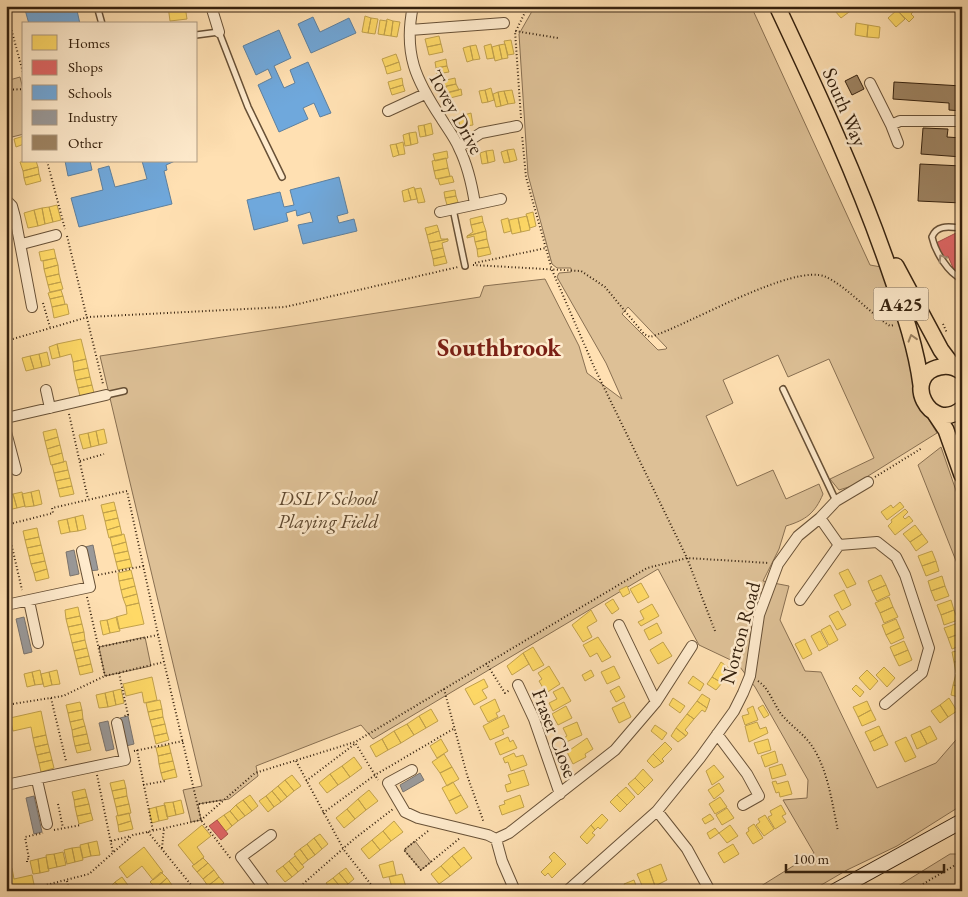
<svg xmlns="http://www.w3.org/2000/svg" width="968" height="897" font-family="'EB Garamond',serif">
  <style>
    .green { fill: #ddc096; stroke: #897052; fill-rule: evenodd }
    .homes { fill: #ffd966; stroke: #c2a24c }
    .shops { fill: #e06666; stroke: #ad514c }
    .schools { fill: #6fa8dc; stroke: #5e809e }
    .industry { fill: #999; stroke: #7b756f }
    .building { fill: #9e8463; stroke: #35210e }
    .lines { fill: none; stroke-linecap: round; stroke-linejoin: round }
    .lane-casing { stroke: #685137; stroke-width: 8 }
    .street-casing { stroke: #685137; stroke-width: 12 }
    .secondary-casing { stroke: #35210e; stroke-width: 16 }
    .primary-casing { stroke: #35210e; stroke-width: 18 }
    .path { stroke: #35210e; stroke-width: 2; stroke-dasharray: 1 2.5; stroke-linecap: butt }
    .lane { stroke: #ffebcd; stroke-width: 5 }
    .street { stroke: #ffebcd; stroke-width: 10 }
    .secondary { stroke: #ffebcd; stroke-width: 14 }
    .primary { stroke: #ffe0b2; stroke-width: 15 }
    .oneway { stroke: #a49077 }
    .oneway2 { stroke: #9a8060 }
    .labels { text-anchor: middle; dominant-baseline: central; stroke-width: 5; stroke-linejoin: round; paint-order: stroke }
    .shield { fill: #ffebcd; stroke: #725e47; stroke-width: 1 }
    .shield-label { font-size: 19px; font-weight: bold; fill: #35210e }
    .street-label { font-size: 20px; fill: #35210e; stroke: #ffebcd }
    .park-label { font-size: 20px; font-style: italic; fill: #5f4930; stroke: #ffebcd }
    .district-label { font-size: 25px; font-weight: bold; fill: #7a1f14; stroke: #ffebcd }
  </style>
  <rect width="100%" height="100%" fill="#ffe0b2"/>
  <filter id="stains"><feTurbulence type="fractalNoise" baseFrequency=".004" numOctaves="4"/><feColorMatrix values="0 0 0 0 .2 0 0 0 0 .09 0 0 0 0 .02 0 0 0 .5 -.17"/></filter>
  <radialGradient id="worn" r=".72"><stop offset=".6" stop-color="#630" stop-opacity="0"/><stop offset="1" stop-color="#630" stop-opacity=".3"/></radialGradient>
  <path class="green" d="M535 6H751L870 265 881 267 913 366 919 404 937 433 852 486 839 490 830 479 874 458 829 359 788 377 778 355 723 380 733 403 706 416 737 486 773 470 786 499 819 484 823 494C815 513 806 520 786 526L779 549 763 581 789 586 780 620 805 671 821 672 877 788 936 763 962 733V805L897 846 847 870 811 891H753L814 853 783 800 807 798 808 780 755 687 737 663 699 645 658 569 373 739 361 725 256 766 258 776 229 799 198 804 201 820 191 822 183 790 202 786 100 356 480 297 484 286 545 279 579 346 587 373 622 399 606 363 557 277 559 273 571 272V268H557L552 264 528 175 519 34ZM628 307 667 348 666 349 658 350 622 314Z
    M20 77 24 93V134L8 138 6 81Z
    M941 447 962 508V576L918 465Z
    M145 637 151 666 105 676 99 647Z
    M415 841 431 862 421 870 404 850Z
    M950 854H962V891H890Z"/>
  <path class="homes" d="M168 6H185L187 19 170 21Z
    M841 6H851L853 9 841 18 835 11Z
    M901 6H910L914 11 911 14 914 17 909 22 897 10Z
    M897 10 905 19 896 27 888 18Z
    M365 16 371 18 368 33 362 32Z
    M371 18 378 19 375 34 368 33Z
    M387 19 393 21 391 36 384 35Z
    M380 20 387 21 384 35 378 34Z
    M393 21 400 22 397 37 391 36Z
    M856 23 868 25 867 37 855 35Z
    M868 25 880 27 879 38 867 37Z
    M439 36 441 44 427 47 425 39Z
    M511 40 514 54 508 55 504 41Z
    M441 44 443 52 429 55 427 47Z
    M491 44 494 58 487 59 484 46Z
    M505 44 508 58 502 59 499 45Z
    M476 45 480 59 473 60 470 46Z
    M499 45 502 59 495 61 492 47Z
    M470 46 473 60 467 62 463 48Z
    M396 54 399 62 385 67 382 59Z
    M446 59 447 66 436 68 435 62Z
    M399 62 401 70 387 74 385 67Z
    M447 66 449 72 437 74 436 68Z
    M402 78 403 85 390 89 388 82Z
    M455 78 456 84 444 87 442 81Z
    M456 84 459 90 447 93 446 86Z
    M403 85 405 91 392 95 390 89Z
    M491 88 494 100 488 102 485 90Z
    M461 89 462 95 450 98 449 92Z
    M485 90 488 102 482 103 479 91Z
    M512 90 515 103 508 104 504 91Z
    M504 91 508 104 501 106 498 92Z
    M498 92 501 106 496 107 493 94Z
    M471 113 473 125 466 126 464 115Z
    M464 115 466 126 460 127 458 116Z
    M431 123 433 134 426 136 424 125Z
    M424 125 426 136 420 137 418 126Z
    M416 132 418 143 411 145 409 133Z
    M409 133 411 145 405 146 403 135Z
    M24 136V144L16 147 14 139Z
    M403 142 405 154 399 155 396 144Z
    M396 144 399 155 393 157 390 145Z
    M514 149 517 160 510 162 507 150Z
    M493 150 495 161 488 163 486 151Z
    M507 150 510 162 504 163 501 152Z
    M447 151 448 158 435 161 433 154Z
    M486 151 488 163 482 164 480 153Z
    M446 158 448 168 434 171 432 161Z
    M36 161 38 167 23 171 20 162Z
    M38 167 39 174 24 178 23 171Z
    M448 168 450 176 436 179 434 171Z
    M39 174 41 181 26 185 24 178Z
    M452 176 454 182 440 185 438 179Z
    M414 187 417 199 411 200 408 189Z
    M421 188 425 202 418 203 415 189Z
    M408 189 411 200 404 202 402 191Z
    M455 190 456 196 445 198 444 192Z
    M456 196 458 202 447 205 445 198Z
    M57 205 61 220 53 222 49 207Z
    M49 207 53 222 45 224 42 208Z
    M42 208 45 224 38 226 34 210Z
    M34 210 38 226 28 228 24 213Z
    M533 212 536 226 530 228 526 214Z
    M482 216 483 222 471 225 470 219Z
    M527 216 530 230 521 232 518 218Z
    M508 218 511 231 504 233 501 220Z
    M518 218 521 232 512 234 509 220Z
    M483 222 486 231 467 236 473 232 471 225Z
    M437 225 439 231 427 235 425 228Z
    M439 231 441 239H448L429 243 427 235Z
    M486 231 487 239 475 242 474 236 467 238V236Z
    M448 239V241L442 243 443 248 431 251 429 243Z
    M487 239 489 247 477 249 475 242Z
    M489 247 491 254 478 257 477 249Z
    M443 248 445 256 433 259 431 251Z
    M54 249 56 258 41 261 39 252Z
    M445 256 447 263 434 266 433 259Z
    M56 258 58 265 44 269 43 261Z
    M58 265 59 274 46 277 44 269Z
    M59 274 61 282 48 285 46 277Z
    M61 282 63 289 50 292 48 285Z
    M61 290 63 296 50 299 48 293Z
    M63 296 65 304 52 307 50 299Z
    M67 304 69 314 54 318 52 307Z
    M81 339 86 359 73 362 71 354 60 357 57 344Z
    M57 344 60 357 52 359 49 347Z
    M47 352 50 365 42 367 39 354Z
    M39 354 42 367 34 369 30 356Z
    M30 356 34 369 26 371 22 358Z
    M86 359 88 368 74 371 73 362Z
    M88 368 90 377 76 380 74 371Z
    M90 377 92 385 78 388 76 380Z
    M92 385 94 393 80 396 78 388Z
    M56 429 58 437 45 441 43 432Z
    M104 429 107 443 99 445 96 431Z
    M96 431 99 445 91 447 88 433Z
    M88 433 91 447 83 449 79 435Z
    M58 437 60 445 47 449 45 441Z
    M60 445 62 453 49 457 47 449Z
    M62 453 64 462 51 465 49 457Z
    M66 461 68 470 54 473 52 465Z
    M68 470 70 478 56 481 54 473Z
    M70 478 72 486 58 489 56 481Z
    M72 486 74 494 60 497 58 489Z
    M39 490 42 504 34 506 31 492Z
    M22 492 25 506 17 508 13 494Z
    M31 492 34 506 25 507 22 494Z
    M13 494 17 508 8 510 6 496Z
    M114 502 116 510 103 513 101 505Z
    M900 502 904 507 887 520 881 512 891 505 893 508Z
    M905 509 908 512 903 517 905 519 909 516 913 521 895 535 888 526 892 522 891 520Z
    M116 510 118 518 105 521 103 513Z
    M83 515 86 529 78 531 75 517Z
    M75 517 78 531 70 532 67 519Z
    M118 518 120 526 107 530 105 521Z
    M67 519 70 532 61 534 58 521Z
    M915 525 922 534 910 542 903 534Z
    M120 526 122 535 109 538 107 530Z
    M37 528 39 537 25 540 23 531Z
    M124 534 126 542 112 546 110 537Z
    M922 534 928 542 916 551 910 542Z
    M39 537 41 545 27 548 25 540Z
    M126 542 128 551 114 554 112 546Z
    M41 545 43 553 29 556 27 548Z
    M128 551 130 559 116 562 114 554Z
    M932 551 936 561 922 566 918 556Z
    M43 553 45 561 31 564 29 556Z
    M130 559 132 567 118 570 116 562Z
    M45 561 47 569 34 573 31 564Z
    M936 561 939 571 926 576 922 566Z
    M47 569 49 578 36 581 34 573Z
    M848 569 856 584 847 588 839 573Z
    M131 570 133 578 119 581 118 573Z
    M881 575 886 585 872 591 868 581Z
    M942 576 945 586 931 591 928 581Z
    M133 578 135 586 121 590 119 581Z
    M641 583 649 597 638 603 630 589Z
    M886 585 890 595 877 601 872 591Z
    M135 586 137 594 123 598 121 590Z
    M627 586 630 593 623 597 619 590Z
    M945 586 949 596 935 601 931 591Z
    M844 590 851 605 842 610 834 595Z
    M137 594 139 603 126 606 123 598Z
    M889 597 893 607 880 613 875 603Z
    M613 599 619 609 612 614 605 604Z
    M951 600 954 610 941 615 937 605Z
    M139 603 144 624 119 629 116 617 127 614 126 606Z
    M652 604 659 616 641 626 638 622 644 619 640 611Z
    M78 607 80 616 66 619 65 610Z
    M893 607 898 617 884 623 880 613Z
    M591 610 597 621 587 627 592 637 583 642 572 625Z
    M954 610 958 620 944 625 941 615Z
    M838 611 846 625 837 630 829 616Z
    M80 616 82 624 68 627 66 619Z
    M117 617 120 631 110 633 107 620Z
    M896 619 900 628 886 635 882 625Z
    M107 620 110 633 103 635 100 621Z
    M657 623 662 633 649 640 644 630Z
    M958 623 962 633 948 638 944 628Z
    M82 624 84 632 70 635 68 627Z
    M830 625 838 640 829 645 821 630Z
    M900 628 904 638 891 644 886 635Z
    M820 631 828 646 819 651 811 636Z
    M84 632 85 640 72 643 70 635Z
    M962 633V645L952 649 948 638Z
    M598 637 611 657 602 662 597 653 590 657 583 645Z
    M805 639 812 654 803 659 795 644Z
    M85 640 87 648 74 651 72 643Z
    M904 641 908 650 894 656 890 647Z
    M663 642 672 656 658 664 650 650Z
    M533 647 544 665 533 671 523 653Z
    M87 648 89 656 76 659 74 651Z
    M908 650 912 660 899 666 894 656Z
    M962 650V661L954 662 952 652Z
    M523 653 529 664 512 675 507 666Z
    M89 656 91 664 78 667 76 659Z
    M962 661V672L956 673 954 662Z
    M721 662 729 668 721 679 724 681 722 683 712 677Z
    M91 664 93 672 80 675 78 667Z
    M549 666 560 684 546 693 539 681 542 679 538 673Z
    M614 666 620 678 607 684 601 672Z
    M884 667 895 678 887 687 876 675Z
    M40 670 43 684 35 685 32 672Z
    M57 670 60 684 52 685 49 672Z
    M591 670 594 676 585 681 582 675Z
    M867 670 878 681 870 690 859 678Z
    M32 672 35 685 27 687 24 674Z
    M49 672 52 685 44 687 41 674Z
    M956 674 962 676V687L953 685Z
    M693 676 704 684 700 691 688 683Z
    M152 677 157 700 144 703 142 692 126 696 123 684Z
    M712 677 722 683 716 690 707 684Z
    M484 679 488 687 482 690 487 698 474 705 465 689Z
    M856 685 864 692 860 697 852 689Z
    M953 685 962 687V698L951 695Z
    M619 686 625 697 616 702 610 691Z
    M563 687 571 701 553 711 549 703 557 699 553 692Z
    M121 689 124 703 116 705 113 691Z
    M113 691 116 705 108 707 105 693Z
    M105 693 108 707 99 708 96 695Z
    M702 694 710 699 707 708 697 701Z
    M673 698 685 706 680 713 669 705Z
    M949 698 957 711 948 717 940 705Z
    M495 699 500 711 496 713 498 717 488 722 480 707Z
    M160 700 162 709 148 712 146 703Z
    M697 701 707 708 705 712 702 710 694 719 687 714Z
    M867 701 871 710 858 717 853 707Z
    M80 702 82 710 68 713 66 705Z
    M624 702 631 717 619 723 612 708Z
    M763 705 769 715 764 718 758 708Z
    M940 705 948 717 940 723 931 711Z
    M566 706 572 718 558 725 552 714Z
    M753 706 758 720 745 725 742 716 749 714 747 709Z
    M162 709 163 717 150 720 148 712Z
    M431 709 438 721 426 728 419 716Z
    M82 710 83 719 70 722 68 713Z
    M871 710 876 720 862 726 858 717Z
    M41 711 46 735 33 738 31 727 13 731 10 718Z
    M687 714 694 719 685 730 688 733 686 736 676 728Z
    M504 715 509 727 502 730 504 734 490 740 483 726Z
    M419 716 426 728 414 735 407 724Z
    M163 717 165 724 152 727 150 720Z
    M83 719 85 726 72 730 70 722Z
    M577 722 582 735 564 743 562 739 567 736 563 728Z
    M757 722 760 729 766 727 768 733 749 742 745 726Z
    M165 724 167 733 154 736 152 727Z
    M407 724 414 735 401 743 394 731Z
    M655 725 667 733 662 740 651 731Z
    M85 726 87 734 73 737 72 730Z
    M879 726 883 735 870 742 865 732Z
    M930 726 937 739 927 744 920 731Z
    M676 728 686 736 678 742 671 736Z
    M394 731 401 743 388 750 382 739Z
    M920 731 927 744 917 749 911 735Z
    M167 733 169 740 156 744 154 736Z
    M87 734 89 743 75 746 73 737Z
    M46 735 48 744 35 747 33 738Z
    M883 735 888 745 874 751 870 742Z
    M508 737 510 742 513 740 517 748 500 755 495 743Z
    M906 737 916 757 905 762 895 742Z
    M587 738 593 749 585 754 586 757 573 764 567 752Z
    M382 739 388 750 376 757 370 746Z
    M441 739 448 751 437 758 430 746Z
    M768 739 771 750 758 754 754 743Z
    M665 742 672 749 662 759 664 761 662 763 653 754Z
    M89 743 91 750 77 753 75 746Z
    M48 744 50 752 37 755 35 747Z
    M169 745 171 753 158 756 156 748Z
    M775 751 778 762 765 767 761 756Z
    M50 752 52 760 39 763 37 755Z
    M171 753 173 761 159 764 158 756Z
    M514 753 516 757 523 755 527 765 511 771 508 762 505 763 503 758Z
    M444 754 452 767 440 773 432 762Z
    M653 754 662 763 654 768 647 761Z
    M354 757 362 768 350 777 342 766Z
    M52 760 54 768 41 772 39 763Z
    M173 761 175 769 161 773 159 764Z
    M782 764 786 775 772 779 769 768Z
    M714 765 724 777 712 785 706 771Z
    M342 766 350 777 338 785 330 774Z
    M452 767 459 779 447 786 440 773Z
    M175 769 177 777 163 780 161 773Z
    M643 769 653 780 645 788 635 778Z
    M524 770 529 785 507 792 505 785 511 783 508 775Z
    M330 774 338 785 327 793 319 783Z
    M292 775 301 786 294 791 285 780Z
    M635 778 645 788 638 795 628 784Z
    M124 780 126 788 112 791 110 783Z
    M285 780 294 791 287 797 278 786Z
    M776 781 777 784 788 781 792 794 780 797 779 792 776 793 772 782Z
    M453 782 461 795 449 801 442 788Z
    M719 783 724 791 714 799 708 790Z
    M278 786 287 797 281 802 272 791Z
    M626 787 635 797 627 805 617 795Z
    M126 788 127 796 114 799 112 791Z
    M85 789 87 797 74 800 72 792Z
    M369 790 378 801 366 810 358 799Z
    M272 791 281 802 274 807 266 796Z
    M250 795 258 806 252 811 243 800Z
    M461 795 468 807 456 814 449 801Z
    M520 795 524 807 502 815 499 806 505 804 504 801Z
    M617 795 627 805 620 812 610 802Z
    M127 796 129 804 116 807 114 799Z
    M266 796 274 807 268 812 259 801Z
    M87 797 89 804 75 807 74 800Z
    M720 797 727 807 715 814 709 804Z
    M358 799 366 810 355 819 347 809Z
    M181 800 184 813 176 815 173 802Z
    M243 800 252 811 245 816 236 805Z
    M173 802 176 815 167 817 164 803Z
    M89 804 91 813 77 816 75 807Z
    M129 804 131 813 118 816 116 807Z
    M165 805 168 819 159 821 156 807Z
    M236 805 245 816 238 821 230 811Z
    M781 805 786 814 782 816 786 822 775 829 768 817 772 815 770 811Z
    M156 807 159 821 152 823 149 809Z
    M727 808 734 818 722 825 716 815Z
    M347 809 355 819 344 828 336 818Z
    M230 811 238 821 232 826 224 815Z
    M91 813 93 820 79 824 77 816Z
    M129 813 131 821 118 825 116 816Z
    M602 814 608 820 600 829 598 827 595 830 591 825Z
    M710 814 714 819 705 824 702 819Z
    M224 815 232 826 225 832 217 820Z
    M765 815 774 829 764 836 756 825 760 822 758 819Z
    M131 821 133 829 119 832 118 825Z
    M394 821 403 832 391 841 383 831Z
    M754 824 763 838 753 844 746 833 749 831 748 828Z
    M202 825 211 836 197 847 204 857 194 865 178 845Z
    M591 825 595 830 592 833 595 835 587 844 580 837Z
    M730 825 738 836 727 843 719 833Z
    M715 828 719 833 710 839 707 833Z
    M383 831 391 841 380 850 372 840Z
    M320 834 328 844 322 849 314 838Z
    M314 838 322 849 315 855 307 844Z
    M372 840 380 850 369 859 361 849Z
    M97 841 100 855 91 856 88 843Z
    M88 843 91 856 83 858 80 845Z
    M307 844 315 855 308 860 300 849Z
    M733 844 739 854 724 863 718 853Z
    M80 847 83 860 75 862 72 848Z
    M144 847 163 872 153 880 142 866 127 878 119 867Z
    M464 847 472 858 461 867 452 856Z
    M72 848 75 862 67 864 64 850Z
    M300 849 308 860 302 865 294 854Z
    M63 852 66 865 57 867 54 854Z
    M554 852 566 864 552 878 548 873 545 876 541 872 552 861 549 857Z
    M54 854 57 867 48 869 46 855Z
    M295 856 304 867 298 872 289 861Z
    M452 856 461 867 450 876 441 866Z
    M46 857 49 871 40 873 38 859Z
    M203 858 208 863 197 872 192 866Z
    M38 859 40 873 33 874 30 861Z
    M289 861 298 872 292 877 283 866Z
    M393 861 396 875 383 878 379 865Z
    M208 863 214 870 203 879 197 872Z
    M661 864 667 880 655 886 649 869Z
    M283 866 292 877 285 882 276 871Z
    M441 866 450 876 439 884 431 874Z
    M12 868 14 879 32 875 35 889 6 891V869Z
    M346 868 354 879 348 884 339 873Z
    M649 869 655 886 644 890 637 874Z
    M214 870 219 877 208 886 203 879Z
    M161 872 167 878 156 888 150 882Z
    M339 873 348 884 342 889 333 878Z
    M402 874 406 887 393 891 389 877Z
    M122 877 130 888 127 891H123L115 882Z
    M219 877 224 883 213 891 208 886Z
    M167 878 172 885 165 891H158L156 888Z
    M333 878 342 889 339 891H332L326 883Z
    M634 880 638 891H627L624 884Z
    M115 882 123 891H111L109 888Z"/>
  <path class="shops" d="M956 233 957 235 962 233V270L960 267 954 270 948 256 943 258 936 243Z
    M217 820 228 834 221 840 209 826Z"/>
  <path class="schools" d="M24 6H76L80 24H29Z
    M313 17 320 32 349 18 356 33 311 53 298 24Z
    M279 30 291 58 274 66 284 88 295 83 290 70 308 62 331 113 320 117 314 103 303 108 308 119 279 132 258 85 272 78 268 69 256 75 243 46Z
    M65 161H90L92 170 68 176Z
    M142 161H175L166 165 167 170 164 171 172 204 79 227 71 198 103 190 98 169 109 166 115 187 147 179Z
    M339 177 348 213 337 216 339 223 354 219 357 231 303 244 298 225 313 222 310 212 297 216 296 210 286 213 288 221 254 230 247 200 280 192 284 207 294 205 290 190Z"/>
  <path class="industry" d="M93 545 98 570 89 571 85 547Z
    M74 550 79 574 70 576 66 552Z
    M24 617 32 652 24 654 16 619Z
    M128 716 134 744 126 746 120 718Z
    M108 721 114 749 106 751 99 723Z
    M420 773 424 780 403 792 400 785Z
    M34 796 42 832 34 834 26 798Z"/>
  <path class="building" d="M857 75 864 89 852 95 845 81Z
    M894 82 962 86V111L949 110V103L893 99Z
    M923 128 948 129 947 137 962 138V157L921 154Z
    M920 164 962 166V203L918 201Z"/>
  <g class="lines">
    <g class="lane-casing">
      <path id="lane" d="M97 6 102 24
        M196 35 219 32 248 107 282 177
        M453 209 465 266
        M962 228C950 227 937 224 932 237 935 251 948 273 962 279
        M783 389 836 501
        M106 395 124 391"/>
    </g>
    <g class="street-casing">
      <path id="street" d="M211 6 219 32
        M413 6C403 54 416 80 441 118 447 128 455 138 459 148 468 166 472 185 475 204
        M410 30 504 23
        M870 83 891 125 900 121H962
        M388 111 425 94
        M891 125 898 143
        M459 147 481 133 517 126
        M6 200 12 206 15 217 32 307
        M440 212 501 199
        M22 244 56 235
        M46 390 50 408
        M6 418 106 395
        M6 432 16 470
        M820 518 839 545 877 542 896 557 905 575 929 648 922 673 885 704
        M800 600 839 545
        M29 601 38 643
        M6 605 90 587 82 551
        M619 625 656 702
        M518 685 534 719 560 794
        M717 734 747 774 759 796 743 805
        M412 770 388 783 405 812 418 818 488 835 496 839 509 833 615 750 656 702 692 646
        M37 780 47 824
        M6 785 125 760 117 723
        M657 811 687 849 710 891
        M496 839 502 861 515 891
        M266 891 241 857 271 835
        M567 891 657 811 700 758 734 711 743 693 750 676 759 615 778 564 798 536 820 518 836 501 868 482"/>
    </g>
    <g class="secondary-casing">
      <path id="secondary" d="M835 891 962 821"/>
    </g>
    <g class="primary-casing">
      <path id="primary" d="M777 6C818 93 859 181 890 272 903 310 916 346 921 385
        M896 266 941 350 953 366
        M962 372C955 367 948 365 940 367 901 375 929 435 962 409
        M934 412 946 430 962 475"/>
    </g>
    <path class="path" d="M6 10 24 76
      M516 31 528 6
      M6 90 24 89
      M521 118 515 31 558 38
      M47 161 65 229
      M67 236 103 384
      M475 263 546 248
      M473 265 581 271 605 287 644 334 650 337C687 326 794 262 826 277 849 288 868 312 890 326L894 325
      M43 303 50 327
      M943 324 947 333
      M6 341 88 317 285 307 458 267
      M69 414 88 499
      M80 461 104 454
      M875 477 922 448
      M6 525 53 513 52 508 127 491 164 662 201 820 231 859
      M7 525 22 590
      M98 575 144 566
      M87 597 105 676
      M715 631 687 558 769 563
      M99 647 158 635
      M486 663 505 693 510 690
      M119 673 128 715 124 716
      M758 681C770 689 773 704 782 715 791 726 804 734 812 746 828 770 832 803 838 831
      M444 689 467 775 484 823
      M51 698 66 761
      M6 705 63 696 105 676 164 662
      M356 744 378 780
      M137 750 153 831
      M134 751 183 741
      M296 761 344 850 376 891
      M97 775 113 853
      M306 781 356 743
      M143 785 165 781
      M58 804 63 828
      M199 804 223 800
      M323 813 375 775 455 728
      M54 830 81 825
      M428 831 404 850 421 870 460 838
      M148 832 196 891
      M111 841 131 836
      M162 848 164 828
      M27 862V859H29L25 837 43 833
      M67 881 69 891
      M47 891 46 885 89 874 133 835 201 820 255 773 355 742 647 568 687 558 595 369 552 270 526 177 522 135
      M295 891 354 839 393 809
      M907 891 918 887 962 861"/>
    <use href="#lane" class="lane"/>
    <use href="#street" class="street"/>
    <use href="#secondary" class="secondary"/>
    <use href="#primary" class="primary"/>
  </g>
  <defs><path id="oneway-chevron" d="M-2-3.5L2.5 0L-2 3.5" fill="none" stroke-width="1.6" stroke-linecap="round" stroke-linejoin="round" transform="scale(1.25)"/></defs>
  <use class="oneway" href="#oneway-chevron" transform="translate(942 258) rotate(-123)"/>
  <use class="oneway2" href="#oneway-chevron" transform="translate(912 338) rotate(-107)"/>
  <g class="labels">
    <rect class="shield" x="873.5" y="287.5" width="55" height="33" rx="4"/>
    <g class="shield-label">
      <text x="901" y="304">A425</text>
    </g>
    <g class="street-label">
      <text transform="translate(845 107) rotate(67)">South Way</text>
      <text transform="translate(456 112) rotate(61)">Tovey Drive</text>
      <text transform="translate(740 633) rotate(-75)">Norton Road</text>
      <text transform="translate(555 733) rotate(69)">Fraser Close</text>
    </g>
    <g class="park-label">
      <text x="328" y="498">DSLV School<tspan x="328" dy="23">Playing Field</tspan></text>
    </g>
    <g class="district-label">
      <text x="499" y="347">Southbrook</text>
    </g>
  </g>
  <rect width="968" height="897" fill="none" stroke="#ffe0b2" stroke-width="25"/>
  <rect x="8" y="8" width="953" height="882" fill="none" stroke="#35210e" stroke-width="2.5"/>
  <rect x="12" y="12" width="943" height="872" fill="none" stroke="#35210e"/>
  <rect x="22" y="22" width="175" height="140" fill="#ffebcd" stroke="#ae9a81"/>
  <rect x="32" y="35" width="25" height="15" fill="#ffd966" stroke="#ae9a81"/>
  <text x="68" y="48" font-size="15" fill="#35210e">Homes</text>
  <rect x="32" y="60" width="25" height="15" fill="#e06666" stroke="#ae9a81"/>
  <text x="68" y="72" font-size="15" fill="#35210e">Shops</text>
  <rect x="32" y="85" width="25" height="15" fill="#6fa8dc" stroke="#ae9a81"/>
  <text x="68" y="98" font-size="15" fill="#35210e">Schools</text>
  <rect x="32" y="110" width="25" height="15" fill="#999999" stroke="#ae9a81"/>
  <text x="68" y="122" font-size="15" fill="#35210e">Industry</text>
  <rect x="32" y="135" width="25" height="15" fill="#9e8463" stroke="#ae9a81"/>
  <text x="68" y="148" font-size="15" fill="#35210e">Other</text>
  <path d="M786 864v8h158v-8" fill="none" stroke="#35210e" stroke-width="2.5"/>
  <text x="793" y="864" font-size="15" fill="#35210e" stroke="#ffebcd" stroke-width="4" paint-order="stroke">100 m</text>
  <rect width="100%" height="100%" filter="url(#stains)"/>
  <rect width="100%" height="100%" fill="url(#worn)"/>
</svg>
